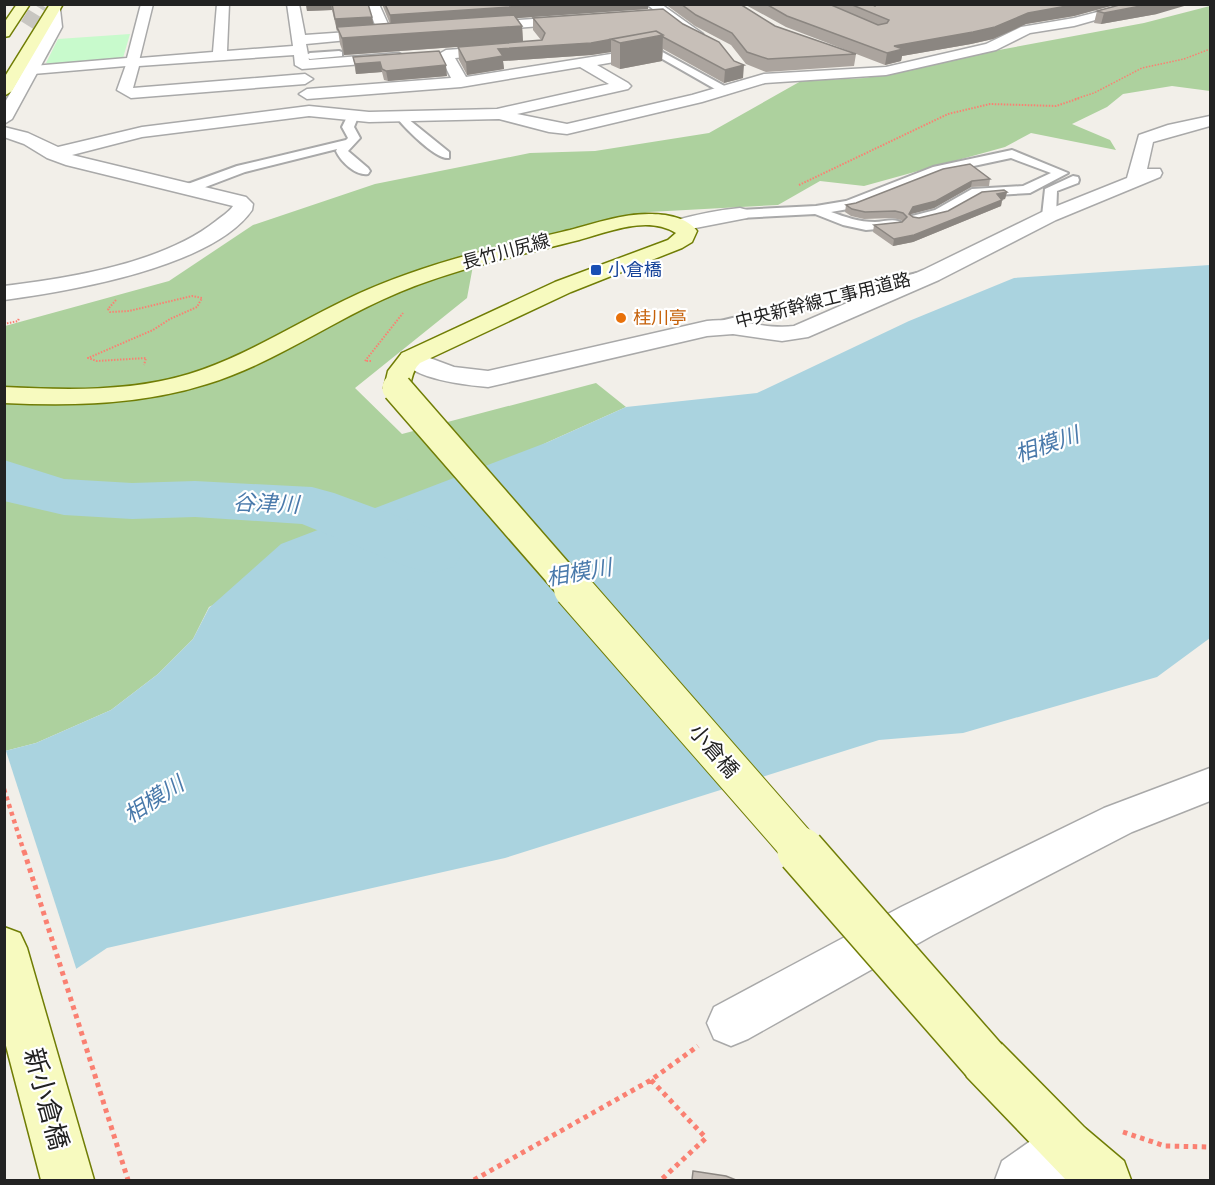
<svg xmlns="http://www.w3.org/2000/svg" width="1215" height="1185" font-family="'Source Sans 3','Noto Sans JP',sans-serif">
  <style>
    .forest { fill: #add19e }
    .park { fill: #c8facc }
    .water { fill: #aad3df }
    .pier { fill: #f2efe9 }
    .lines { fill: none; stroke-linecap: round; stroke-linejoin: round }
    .river { fill: #aad3df; fill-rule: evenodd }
    .secondary-tunnel { stroke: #c8c6c1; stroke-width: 14; stroke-dasharray: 14 7; stroke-linecap: butt }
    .service-casing { stroke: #a9a9a9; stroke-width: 4 }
    .minor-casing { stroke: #a9a9a9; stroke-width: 3 }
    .tertiary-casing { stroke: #a9a9a9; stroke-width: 3 }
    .secondary-casing { stroke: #707d05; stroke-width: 3 }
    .path-far3 { stroke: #fa8072; stroke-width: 1.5; stroke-dasharray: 1.5 1.5; stroke-linecap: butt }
    .path-far2 { stroke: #fa8072; stroke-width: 2; stroke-dasharray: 1.5 1.5; stroke-linecap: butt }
    .path-far1 { stroke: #fa8072; stroke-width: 4.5; stroke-dasharray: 4 4; stroke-linecap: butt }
    .path { stroke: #fa8072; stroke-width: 5; stroke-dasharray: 4.5 4.5; stroke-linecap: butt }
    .service { fill: #fff; fill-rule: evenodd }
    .minor { fill: #fff; fill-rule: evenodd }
    .tertiary { fill: #fff; fill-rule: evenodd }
    .secondary { fill: #f7fabf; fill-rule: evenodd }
    .secondary-bridge-far2-casing { stroke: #707d05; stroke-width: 32; stroke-linecap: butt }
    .secondary-bridge-far1-casing { stroke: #707d05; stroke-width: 40; stroke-linecap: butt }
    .secondary-bridge-casing { stroke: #707d05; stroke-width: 50; stroke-linecap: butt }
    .secondary-bridge-far2 { stroke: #f7fabf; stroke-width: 29 }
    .secondary-bridge-far1 { stroke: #f7fabf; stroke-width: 38 }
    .secondary-bridge { stroke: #f7fabf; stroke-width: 47 }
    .wall { fill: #aba49e }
    .shaded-wall { fill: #8b8681 }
    .building { fill: #c7bfb8; stroke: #8b8681; stroke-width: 1.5 }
    .transit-dot { fill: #1a4fb4; stroke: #fff; stroke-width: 2 }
    .food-dot { fill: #e8710a; stroke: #fff; stroke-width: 2 }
    .labels { text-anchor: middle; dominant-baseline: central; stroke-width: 4.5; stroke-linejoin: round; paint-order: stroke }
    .far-street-label { font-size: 18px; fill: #222; stroke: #fff }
    .far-transit-label { font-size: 18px; fill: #164399; stroke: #fff; text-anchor: start }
    .far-food-label { font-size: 18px; fill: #c56008; stroke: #fff; text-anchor: start }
    .street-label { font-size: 21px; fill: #222; stroke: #fff }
    .water-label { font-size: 22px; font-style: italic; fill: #4a7aab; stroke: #fff }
    .near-street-label { font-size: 26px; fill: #222; stroke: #fff }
  </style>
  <rect width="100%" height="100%" fill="#f2efe9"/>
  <path class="forest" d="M1210 6V91L1172 86 1123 94 1107 107 1072 124 1110 140 1116 150 1031 133 1005 147 864 186 820 181 778 205 649 212 475 255 467 298 355 388 402 434 596 383 626 407 548 442 209 607 193 639 158 674 111 710 36 743 5 751V326L169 281 253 225 375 184 530 153 595 151 709 133 801 81 865 78 999 50 1144 23Z"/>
  <path class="park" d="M130 34 123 58 116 61 52 65 46 63 58 39Z"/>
  <path class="water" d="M1210 265V638L1157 677 963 733 879 740 505 858 107 948 5 1017V751L36 743 111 710 158 674 193 639 209 608 281 544 548 442 626 407 757 393 909 321 1014 278Z"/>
  <path class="pier" d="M5 748 77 971 4 1020Z"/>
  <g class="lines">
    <path class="river" d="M4 460 64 479 132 483 195 481 312 487 334 493 454 537 463 552 454 567 431 573 408 567 302 524 195 517 132 519 64 515 4 501Z"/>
    <path class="secondary-tunnel" d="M27 25 40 4"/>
    <g class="service-casing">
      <path id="service" d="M655 48 730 89 731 91 726 94 722 93 652 53 650 51Z
        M339 51 342 52V56L310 59 305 56 310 53Z
        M352 114 358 117 354 127 360 138 348 151 368 168 370 171 368 174C356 176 341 162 336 151L337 149 245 172 195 191 190 192 184 188 185 185 237 166 346 140 348 138 342 127 348 115Z
        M402 114 449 152V158C436 160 405 128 396 117Z
        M1012 150 1068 173 1030 193 980 196 945 216 917 223 912 222 910 219 912 216 935 210 972 189 1023 186 1051 173 1011 158 941 173 854 208 831 212C845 217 859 222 875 222 884 222 896 217 903 224L901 227 866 230 843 225 815 214 740 218 733 214 740 210 816 206 846 201 933 167Z
        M1073 176 1078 177 1079 180 1078 183 1057 191 1056 216 1054 219H1044L1042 216 1045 189Z
        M917 273 922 275 925 278 922 281 714 332 706 327 708 324Z"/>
    </g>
    <g class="minor-casing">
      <path id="minor" d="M217 4H229L227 51 293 46 287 4H299L305 35 377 30 367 4H379L392 33 390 36 306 44 309 60 399 53 406 57 399 61 302 69 295 65 294 55 139 66 133 88 305 74 313 79 305 84 131 98 117 90 128 59 213 52Z
        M646 4H661L703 34 701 37H691Z
        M1129 4H1152L1074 26 1030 33 996 50 886 75 765 83 702 102 567 134 549 132 499 119 369 122 309 116 142 137 72 155 246 197 253 204 252 210C213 267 70 291 4 300V286C71 278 163 263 216 221 222 216 229 212 233 206L66 165 47 158 24 144 4 137V127L28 133 58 147 142 127 309 106 369 112 497 109 609 84 580 67 461 87 307 99 299 94 307 89 451 78 439 54 446 50 502 46 509 50 502 54 455 58 466 77 655 47 660 48 662 51 660 54 597 65 628 83 631 86 628 89 517 114 567 124 692 95 764 74 886 67 986 44 1021 27 1074 18Z
        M54 5 60 9 62 27 12 119 4 124V104L48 27V9Z
        M577 16 584 20 582 23 476 31 469 27 476 23Z
        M1210 116V126L1153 142 1147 169H1160L1162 173 1160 177 1056 220 939 280 808 337 782 341 733 334 707 336 488 387C464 385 413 379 399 358L402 353 411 351 454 367 488 371 707 321C737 317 765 330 794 326L923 270 1042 212 1127 178 1139 135 1168 125Z
        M740 208 747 210 750 214 747 218 680 231 673 229 670 225 673 221C695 215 717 210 740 208Z
        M1210 768V801L1132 832 933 935 748 1039 731 1046 714 1039 707 1023 714 1007 901 907 1104 808Z
        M1067 1120 1085 1128 1093 1146 1085 1164 1064 1180H995L1002 1161 1049 1128Z"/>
    </g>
    <g class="tertiary-casing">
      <path id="tertiary" d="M141 4H153L138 65 33 74 26 70 33 66 127 58Z"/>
    </g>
    <g class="secondary-casing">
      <path id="secondary" d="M17 4H30L9 36 4 37V23Z
        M50 4H63L12 91 4 96V78Z
        M649 214C665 214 687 217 697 231L692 242 682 248 571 292 420 363C410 372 413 384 406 393L397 396 388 393 384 388 388 371 402 353 555 282 668 240 676 233C647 215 609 232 579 240 513 257 446 270 384 299 324 326 270 365 207 384 141 405 73 406 4 403V387C66 390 130 392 189 374 244 357 293 325 345 300 417 265 493 248 570 230 597 223 621 214 649 214Z
        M4 927 20 933 27 948 94 1180H41L4 1038Z
        M984 1035 1001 1043 1085 1128 1124 1161 1131 1180H1066L967 1077 959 1060 967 1043Z"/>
    </g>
    <path class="path-far3" d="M1075 99 1094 93 1142 68 1184 59 1210 49"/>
    <path class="path-far2" d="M799 185 948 114 990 104 1056 106 1080 98
      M116 300 108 309 110 312 129 311 192 296 202 298 197 307 170 319 153 330 88 358 97 361 146 358 144 365
      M4 324 18 321 19 318
      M371 361H365L403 313"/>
    <path class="path-far1" d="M4 789 24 852"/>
    <path class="path" d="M24 851 128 1180
      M651 1080 706 1138 661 1180
      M1123 1132 1165 1146 1210 1147
      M474 1180 651 1080 698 1046"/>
    <use href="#service" class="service"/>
    <use href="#minor" class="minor"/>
    <use href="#tertiary" class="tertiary"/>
    <use href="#secondary" class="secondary"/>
    <g class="secondary-bridge-far2-casing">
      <path id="secondary-bridge-far2" d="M397 388 574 591"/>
    </g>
    <g class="secondary-bridge-far1-casing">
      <path id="secondary-bridge-far1" d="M573 589 803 852"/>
    </g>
    <g class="secondary-bridge-casing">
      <path id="secondary-bridge" d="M801 851 984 1060"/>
    </g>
    <use href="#secondary-bridge-far2" class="secondary-bridge-far2"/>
    <use href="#secondary-bridge-far1" class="secondary-bridge-far1"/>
    <use href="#secondary-bridge" class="secondary-bridge"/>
  </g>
  <path class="wall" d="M306 4H368L372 17 373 25 390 24 382 4H648V9L516 18 522 26 523 42 541 40 533 30V18L663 9 743 78 724 83 663 49 662 61 620 69 611 65V52L591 55 503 61 504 69 467 75 459 60 458 47 499 44 344 55 340 44 338 30 337 31 332 10 307 11Z
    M665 4H740L775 26 856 54 854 66 766 72 746 64 731 45 695 26Z
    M744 4H1118L1074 16 1026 24 993 39 971 44 902 56 901 61 885 65 786 27Z
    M1097 11 1157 14 1101 24 1094 23Z
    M353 57 447 76 388 81 384 80 382 72 356 74Z
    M943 169 990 179 989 186 971 187 934 208 911 214V215L913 217 919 218 948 211 1007 192 1005 199 1002 200 1001 206 913 242 893 246 873 232 874 225 902 222H903L901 220 893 218 864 219 851 216 845 212 846 205 856 203Z"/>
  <path class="shaded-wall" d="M306 4H331L332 10 307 11Z
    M554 4H648V9L391 27 390 15Z
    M1078 4H1118L1074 16 1026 24 993 39 971 44 902 56 901 61 885 65 887 53 894 46 1028 13Z
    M1151 4H1191L1157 14 1101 24 1104 13Z
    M372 17 374 28 337 27 338 30 337 31 335 19Z
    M522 26 523 42 344 55 342 38Z
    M663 35 662 61 620 69V43Z
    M611 39V52L591 55 503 61 504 69 467 75 466 62 498 49Z
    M380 62 382 72 356 74 355 64Z
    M446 65 447 76 388 81 386 71Z
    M744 65 743 78 724 83 725 70Z
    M972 181 971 187 934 208 911 214 908 220 909 214 913 207Z
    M1007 192 1005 199 995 201 997 194Z
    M1002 200 1001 206 913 242 893 246 894 239Z"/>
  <path class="building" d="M332 4H368L372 17 335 19Z
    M385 4H554L390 15Z
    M681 4H740L775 26 856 54 768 59 747 52 732 33 696 15Z
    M766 4H829L878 25 887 23 889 20 850 4H871L875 6 877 4H1078L1028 13 995 27 973 32 894 46 903 49 887 53 787 16Z
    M1123 4H1151L1104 13 1097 11Z
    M663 9 683 24 719 42 734 61 744 65 725 70 663 37V35L656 31 591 43 498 49 503 56 466 62 458 47 542 40 545 33 533 18Z
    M514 15 522 26 342 38 337 27Z
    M656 31 663 35 620 43 611 39Z
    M439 51 446 65 386 71 382 69 380 62 355 64 353 57Z
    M970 164 990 179 972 181 936 201 913 207 909 214 913 217 919 218 948 211 982 192 1004 190 1007 192 997 194 1002 200 914 235 894 239 874 225 902 222 907 217 903 213 895 211 865 212 852 209 846 205 856 203 943 169Z
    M693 1171 726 1176 736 1180H692Z"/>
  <rect class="transit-dot" x="590" y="264" width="12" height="12" rx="3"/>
  <circle class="food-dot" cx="621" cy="318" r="6"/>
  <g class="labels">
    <g class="far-street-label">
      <text transform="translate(506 252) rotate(-15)">長竹川尻線</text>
      <text transform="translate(823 301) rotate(-14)">中央新幹線工事用道路</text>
    </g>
    <g class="far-transit-label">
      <text x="608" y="270">小倉橋</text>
    </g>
    <g class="far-food-label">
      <text x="633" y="318">桂川亭</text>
    </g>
    <g class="street-label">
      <text transform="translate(714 751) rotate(49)">小倉橋</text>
    </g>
    <g class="water-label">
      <text transform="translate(1047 445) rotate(-19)">相模川</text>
      <text transform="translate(266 504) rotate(2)">谷津川</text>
      <text transform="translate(579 573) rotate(-10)">相模川</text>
      <text transform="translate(154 800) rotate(-33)">相模川</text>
    </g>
    <g class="near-street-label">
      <text transform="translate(46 1099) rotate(75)">新小倉橋</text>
    </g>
  </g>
  <rect width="1215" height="1185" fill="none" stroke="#222222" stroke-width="12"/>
</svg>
